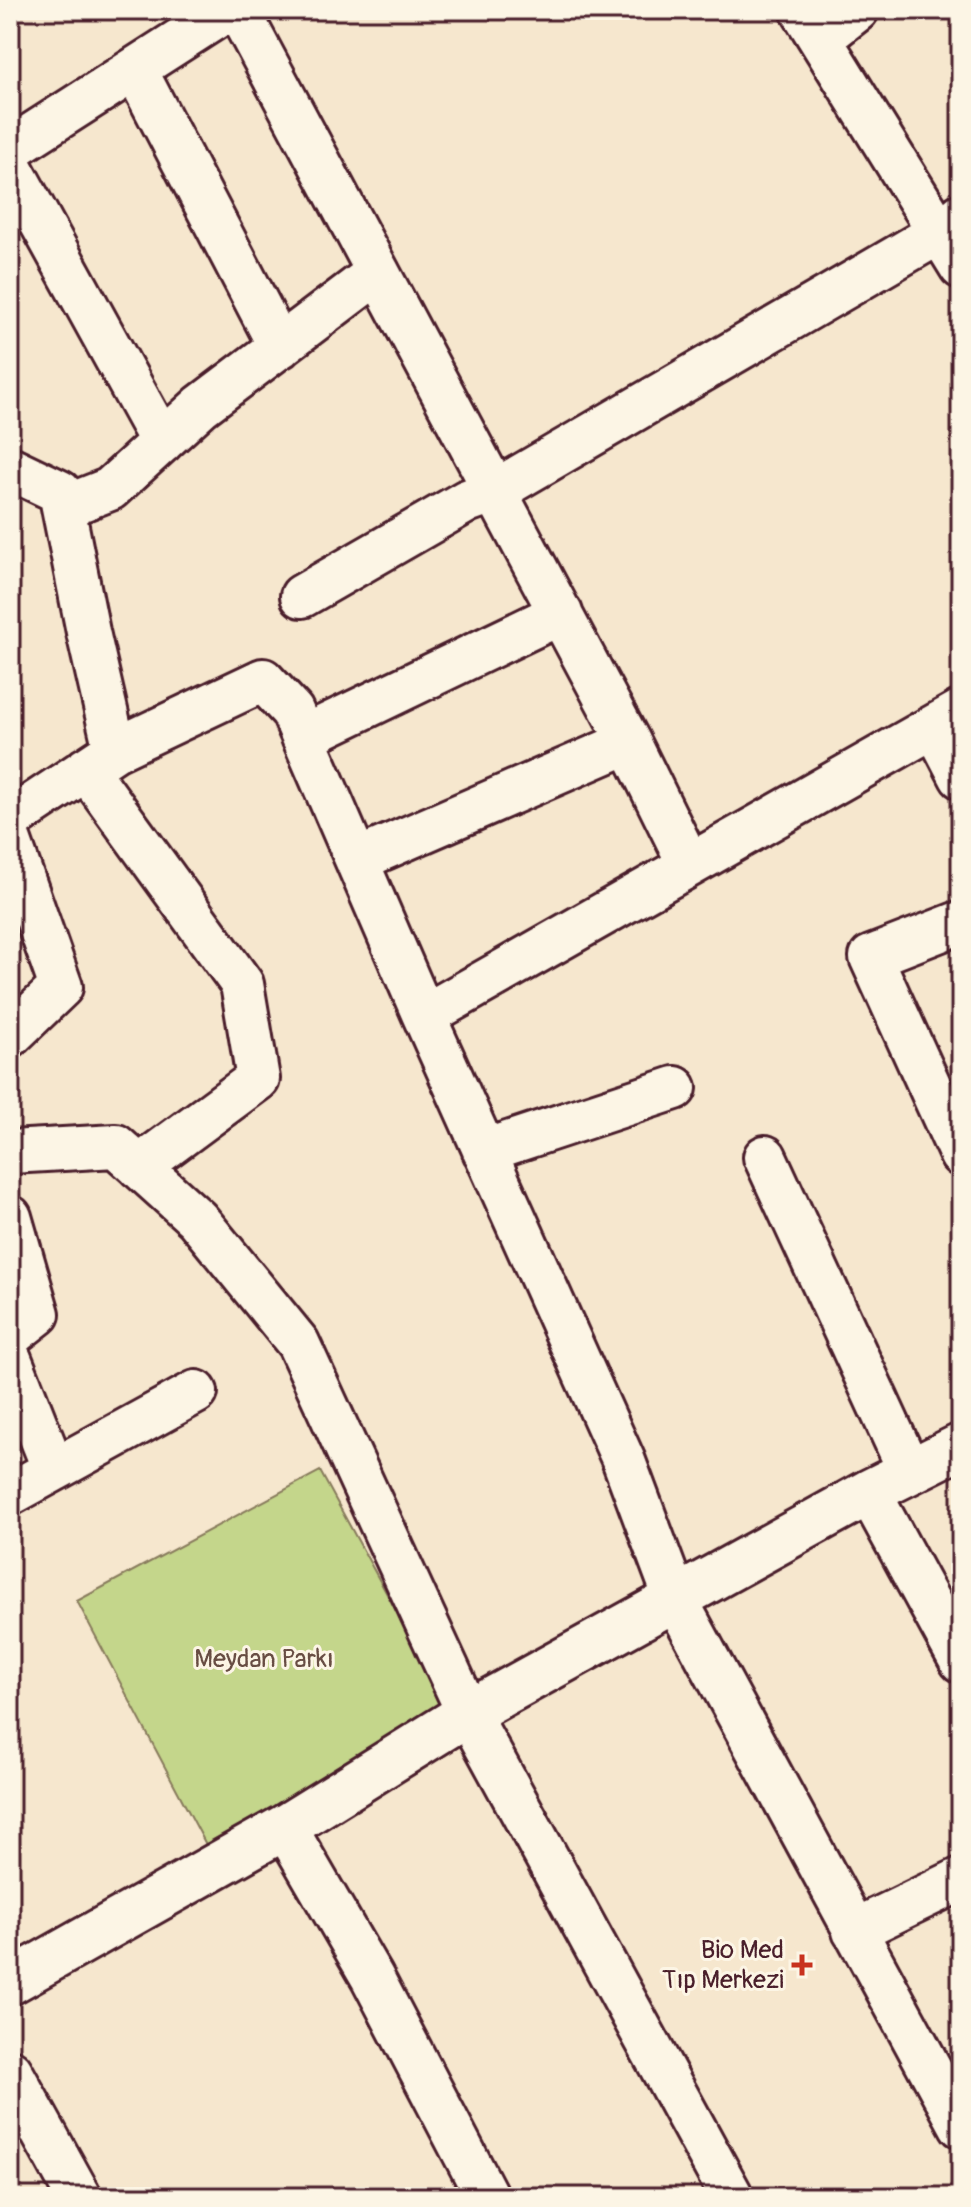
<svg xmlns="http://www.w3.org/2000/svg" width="971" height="2207" font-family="Pangolin,sans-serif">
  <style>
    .green { fill: #c4d68b; stroke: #877a5b; stroke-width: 2 }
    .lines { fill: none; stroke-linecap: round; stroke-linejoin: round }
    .minor-casing { stroke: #4a1f2b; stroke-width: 48 }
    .major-casing { stroke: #4a1f2b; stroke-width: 50 }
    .minor { stroke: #fcf5e5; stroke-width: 42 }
    .major { stroke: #fcf5e5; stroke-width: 44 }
    .poi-dot { fill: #c8321e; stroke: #fcf5e5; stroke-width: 3 }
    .labels { text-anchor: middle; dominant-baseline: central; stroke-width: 6; stroke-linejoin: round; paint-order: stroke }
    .park-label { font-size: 26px; fill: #684d43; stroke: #fcf5e5 }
    .poi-label { font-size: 26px; fill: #4a1f2b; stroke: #fcf5e5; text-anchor: end }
  </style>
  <rect width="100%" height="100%" fill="#f6e7ce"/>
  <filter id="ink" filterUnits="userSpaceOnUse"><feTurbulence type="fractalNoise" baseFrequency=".0125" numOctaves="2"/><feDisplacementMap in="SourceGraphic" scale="16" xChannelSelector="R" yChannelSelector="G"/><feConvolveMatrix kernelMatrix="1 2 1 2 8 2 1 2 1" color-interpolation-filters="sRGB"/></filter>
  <g filter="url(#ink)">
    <path class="green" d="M320 1471 449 1708 211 1854 77 1601Z"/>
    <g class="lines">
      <g class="minor-casing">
        <path id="minor" d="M238 10 629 742 689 864
          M802 10 961 267
          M820 39 857 10
          M135 69 280 347
          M10 149 227 10
          M10 166 162 442
          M10 468 60 492 88 632 115 750 10 820
          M64 507 110 489 201 406 378 272
          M302 596 467 501 495 491 940 232 961 215
          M935 727 961 777
          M303 737 561 613
          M115 750 263 680 292 711 424 1016 623 1459 675 1598 961 2126
          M86 769 242 984 258 1079 139 1167
          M10 842 61 987 10 1036
          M357 860 629 742
          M961 922 871 957 961 1155
          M424 1016 961 711
          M484 1151 675 1088
          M10 1152 116 1146 197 1219 298 1343 468 1713 732 2197
          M765 1157 910 1472
          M10 1217 38 1314 10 1336
          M10 1359 54 1470
          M869 1492 961 1661
          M10 1494 196 1392
          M285 1827 372 1977 487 2197
          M854 1931 961 1879"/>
      </g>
      <g class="major-casing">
        <path id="major" d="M10 1982 285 1827 468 1713 869 1492 961 1446
          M10 2072 79 2197"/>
      </g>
      <use href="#minor" class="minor"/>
      <use href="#major" class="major"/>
    </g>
  </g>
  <path class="poi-dot" d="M798 1953h8v8h8v8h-8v8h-8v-8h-8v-8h8z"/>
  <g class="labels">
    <g class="park-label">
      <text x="264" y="1659">Meydan Parkı</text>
    </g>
    <g class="poi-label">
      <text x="784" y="1950">Bio Med<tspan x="784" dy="30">Tıp Merkezi</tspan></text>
    </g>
  </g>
  <rect width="971" height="2207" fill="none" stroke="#fcf5e5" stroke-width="40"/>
  <rect x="20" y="20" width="931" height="2167" fill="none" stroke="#4a1f2b" stroke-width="3" filter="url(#ink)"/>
</svg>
